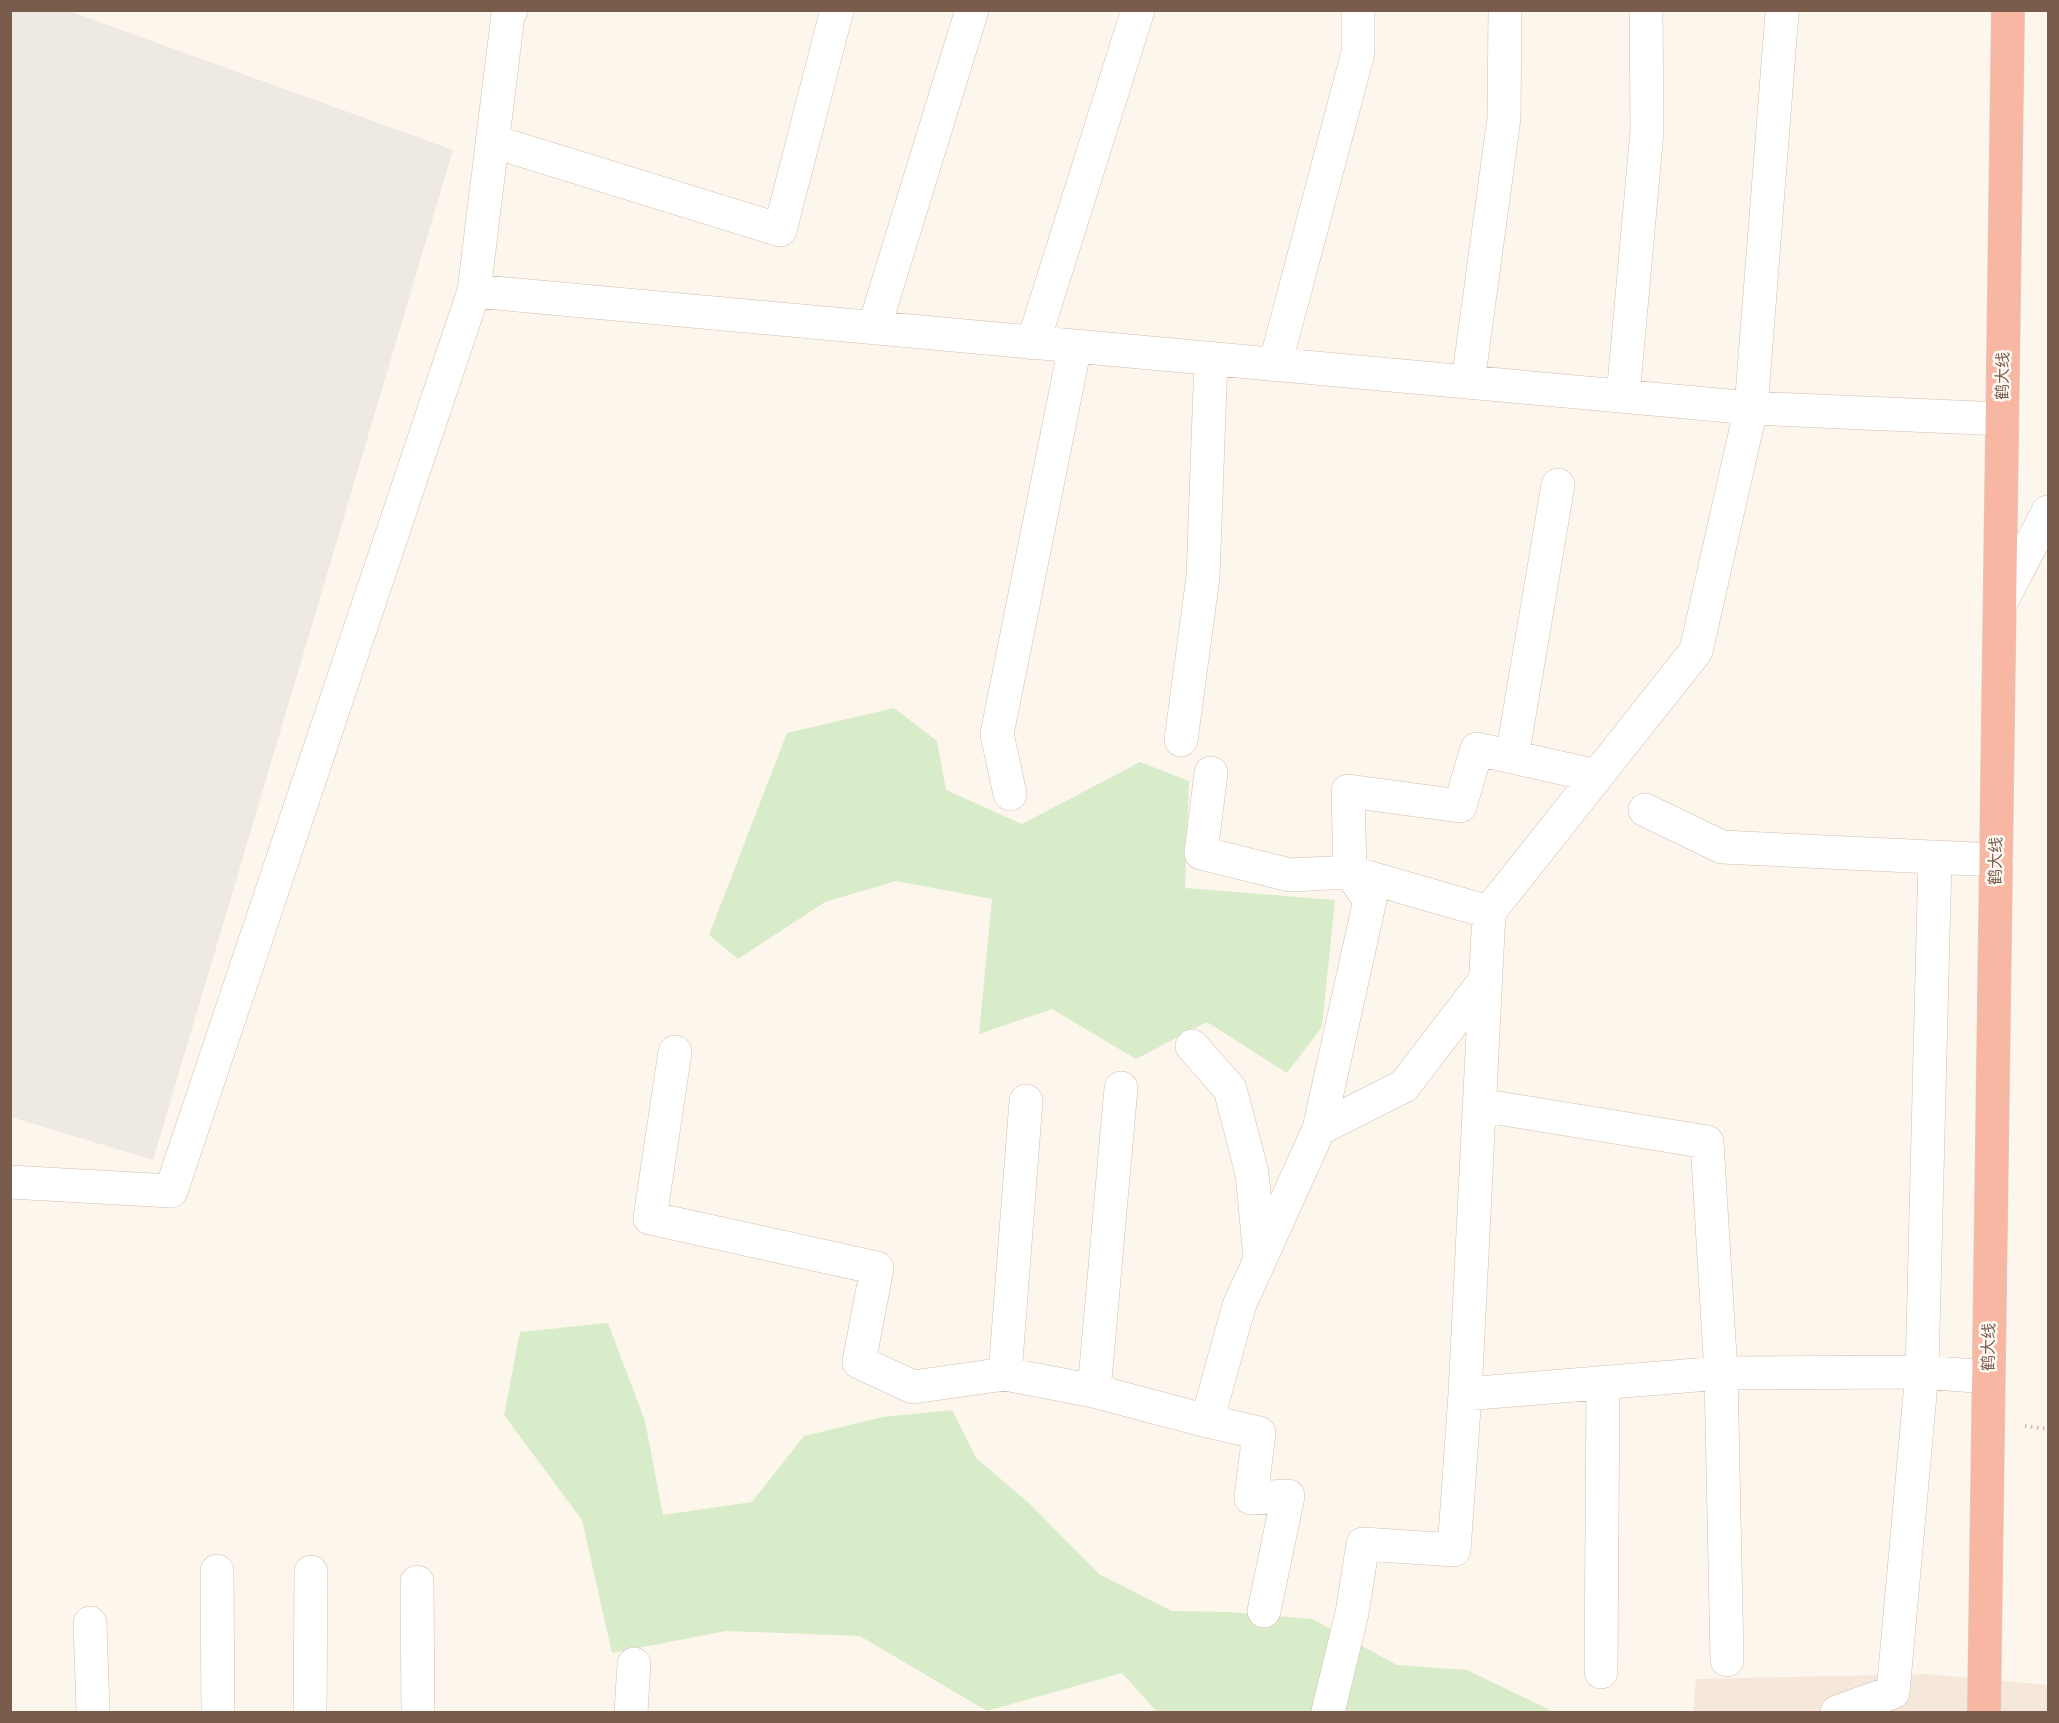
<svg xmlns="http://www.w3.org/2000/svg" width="2059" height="1723" font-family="'Nunito Sans','Noto Sans SC',sans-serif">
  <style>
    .residential { fill: #f5e8da }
    .industrial { fill: #efe9e4 }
    .green { fill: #d8ecc9 }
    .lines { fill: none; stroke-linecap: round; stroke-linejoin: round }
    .minor-casing { stroke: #d1beb0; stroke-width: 34 }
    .highway-casing { stroke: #dad1cd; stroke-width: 34 }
    .path { stroke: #d9b8a5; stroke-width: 4; stroke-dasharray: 1.5 4.5; stroke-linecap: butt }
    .minor { stroke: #fff; stroke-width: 33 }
    .highway { stroke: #f7b7a3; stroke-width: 33 }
    .labels { text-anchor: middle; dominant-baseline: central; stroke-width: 5; stroke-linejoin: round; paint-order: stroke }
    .street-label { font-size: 16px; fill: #7a5c4d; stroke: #fffaf3 }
  </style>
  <rect width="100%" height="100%" fill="#fdf6ec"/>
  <path class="residential" d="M1926 1674 2048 1685V1712H1693L1696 1679Z"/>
  <path class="industrial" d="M10 11H69L453 150 153 1160 11 1117Z"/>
  <path class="green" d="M894 708 937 741 946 790 1022 824 1140 762 1189 781 1185 888 1335 900 1322 1027 1287 1073 1207 1022 1136 1059 1052 1009 979 1034 992 899 896 881 825 902 738 959 709 935 787 733Z
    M608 1323 645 1421 663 1515 752 1502 804 1436 883 1417 952 1410 976 1458 1030 1504 1099 1574 1172 1611 1230 1612 1312 1619 1397 1665 1467 1670 1554 1712H1157L1122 1673 987 1711 860 1636 726 1631 612 1653 582 1520 504 1415 520 1332Z"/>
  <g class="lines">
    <g class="minor-casing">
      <path id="minor" d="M1782 13 1751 408 1696 651 1489 912 1465 1394 1721 1373 1922 1372 1989 1377
        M492 141 780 230 837 10
        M474 291 508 15 511 10
        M874 328 972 10
        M1033 343 1138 10
        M1275 365 1358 53V10
        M1468 382 1504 118 1505 10
        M1623 396 1647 131 1646 10
        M2000 604 2048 512
        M1181 740 1203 577 1211 359
        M1512 757 1558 485
        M1211 773 1201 853 1290 875 1350 872 1489 912
        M1010 794 997 734 1075 346
        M1645 810 1722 847 1996 860
        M1192 1046 1230 1089 1252 1173 1260 1257
        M675 1052 650 1218 877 1268 859 1362 913 1387 1005 1374 1094 1391 1207 1421 1239 1306 1319 1129 1404 1086 1486 979
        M1479 1105 1707 1142 1721 1373 1727 1660
        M1319 1129 1370 900 1350 872 1348 791 1460 806 1477 749 1597 776
        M10 1182 171 1191 474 291 1751 408 2002 419
        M1005 1374 1026 1101
        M1094 1391 1121 1088
        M1207 1421 1259 1433 1251 1498 1288 1496 1264 1611
        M217 1571 218 1712
        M417 1582 418 1712
        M90 1623 93 1712
        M1601 1672 1603 1382
        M310 1712 311 1572
        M631 1712 634 1664
        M1328 1712 1352 1613 1363 1544 1454 1550 1465 1394
        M1837 1712 1893 1692 1922 1372 1935 857"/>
    </g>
    <g class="highway-casing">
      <path id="highway" d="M1984 1712 2008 10"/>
    </g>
    <path class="path" d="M2025 1426 2048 1429"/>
    <use href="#minor" class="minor"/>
    <use href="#highway" class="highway"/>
  </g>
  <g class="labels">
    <g class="street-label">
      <text transform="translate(2003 376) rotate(-89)">鹤大线</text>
      <text transform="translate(1996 861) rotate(-89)">鹤大线</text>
      <text transform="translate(1989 1347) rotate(-89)">鹤大线</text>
    </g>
  </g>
  <rect width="2059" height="1723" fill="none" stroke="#7a5c4d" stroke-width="24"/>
</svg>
